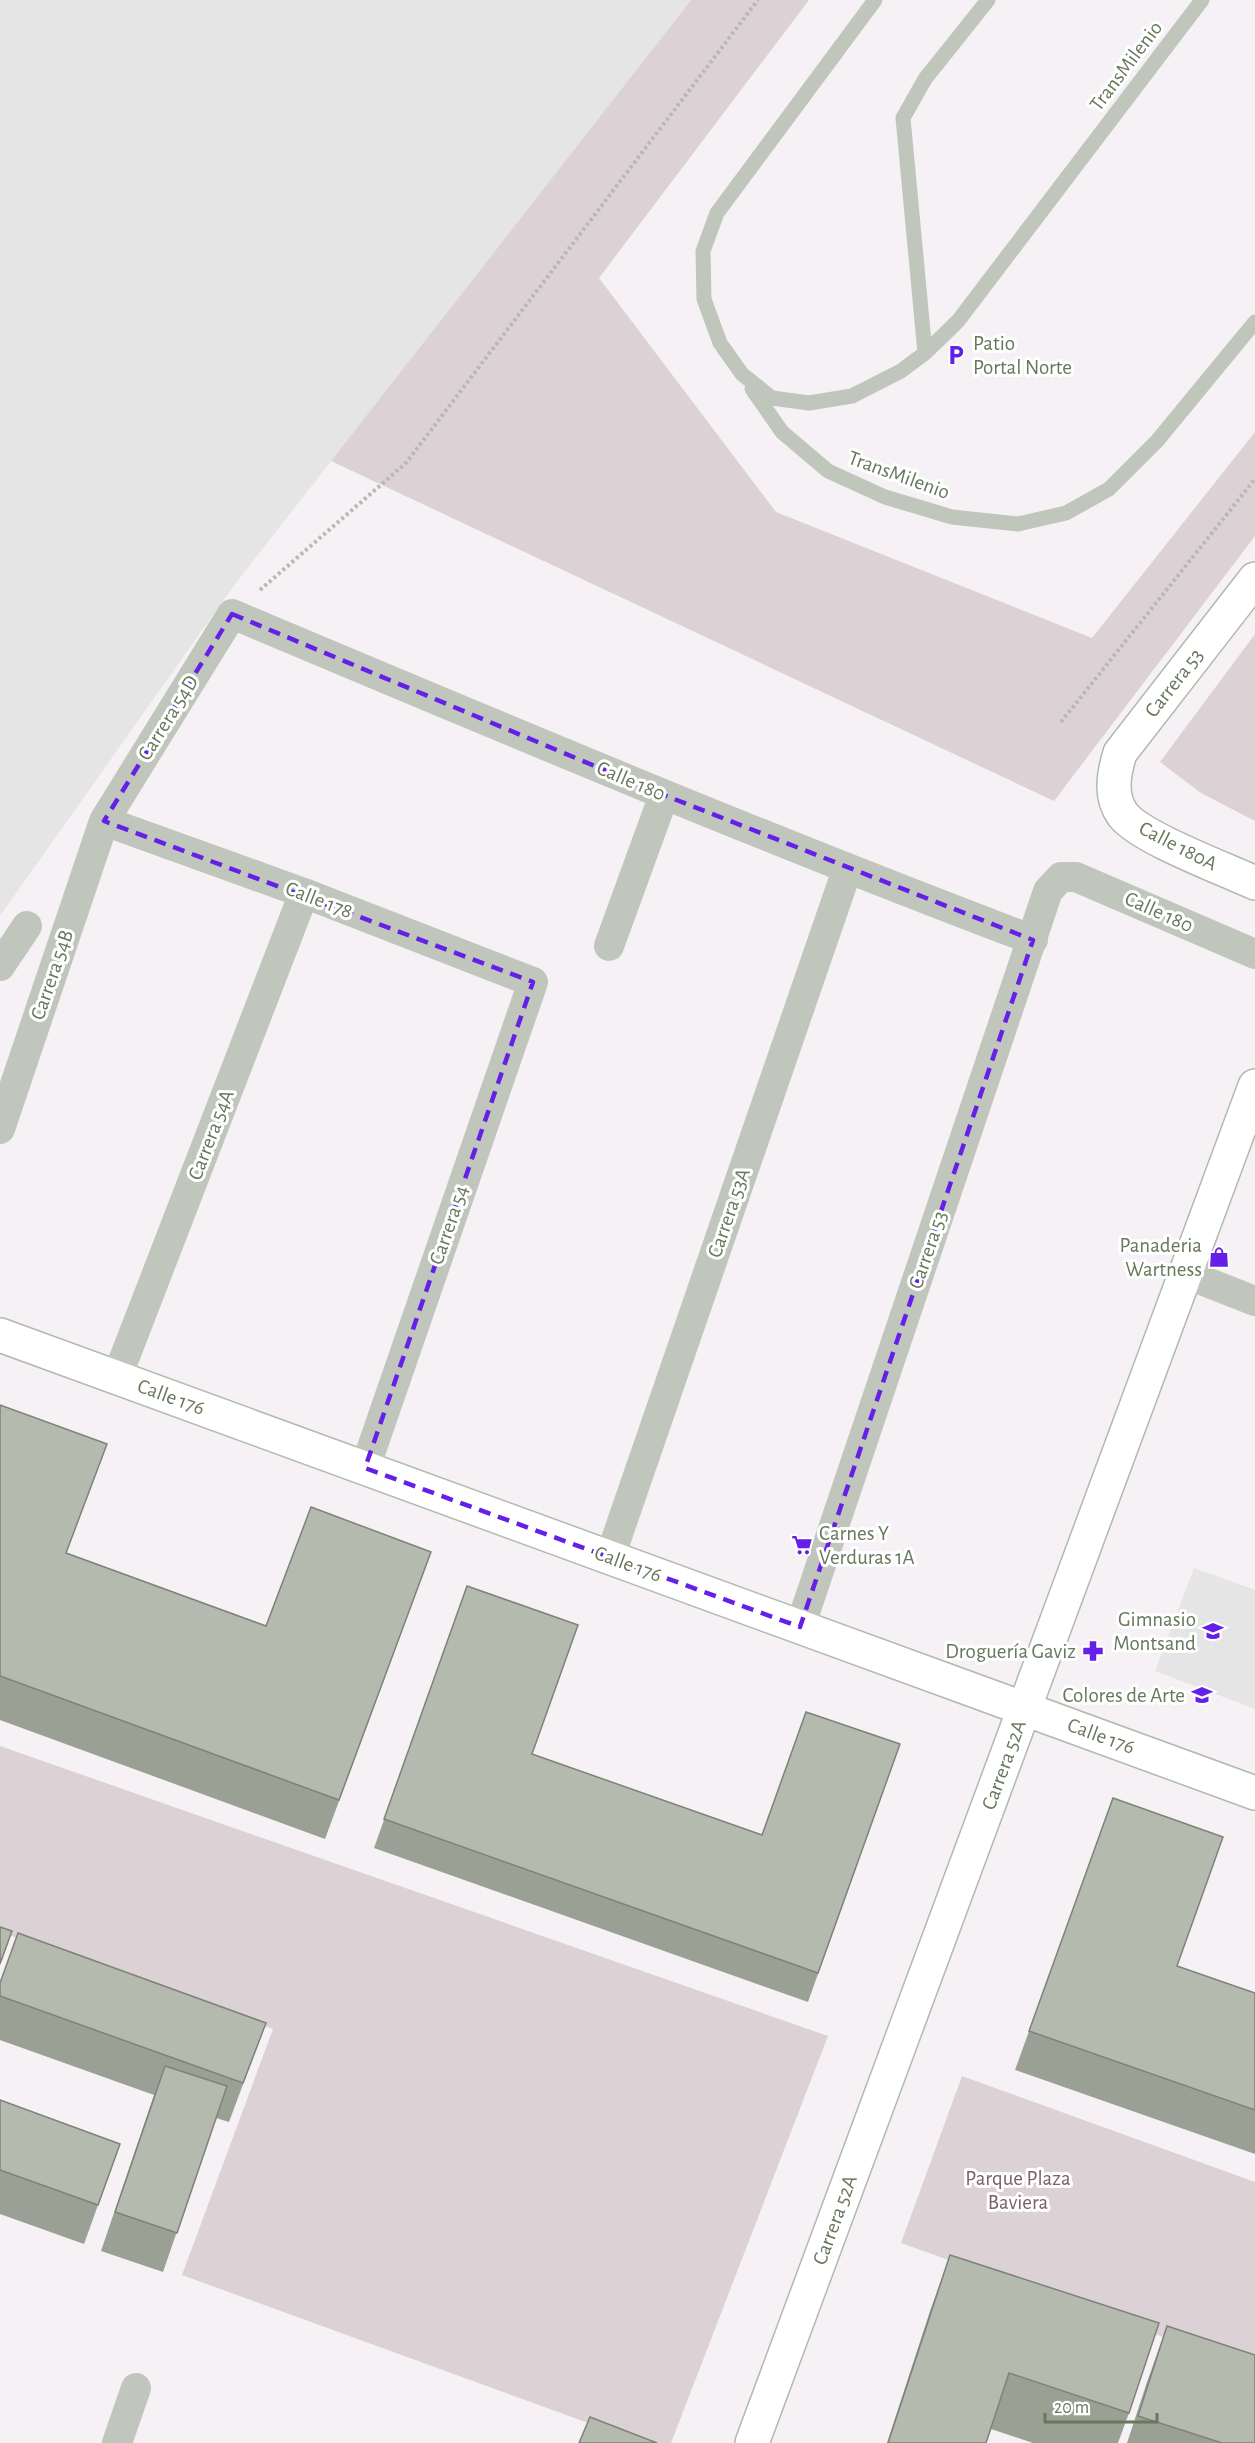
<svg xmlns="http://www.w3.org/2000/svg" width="1255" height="2443" font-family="'Alegreya Sans',sans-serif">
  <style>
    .built { fill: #e6e5e5 }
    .green { fill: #dcd2d5 }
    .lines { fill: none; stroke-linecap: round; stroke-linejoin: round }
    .secondary-casing { stroke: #b2b9ad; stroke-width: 36 }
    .path { stroke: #b6bab3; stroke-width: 4; stroke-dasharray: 3 3; stroke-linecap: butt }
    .lane { stroke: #c1c6bd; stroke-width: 15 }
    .street { stroke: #c1c6bd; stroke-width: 30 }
    .secondary { stroke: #fff; stroke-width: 33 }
    .wall { fill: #9ba095 }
    .building { fill: #b4baad; stroke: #7e8279; stroke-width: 1.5 }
    .marked { fill: none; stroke: #6420e6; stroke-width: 4.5; stroke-dasharray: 12 8; stroke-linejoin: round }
    .labels { text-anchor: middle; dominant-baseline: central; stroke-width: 6; stroke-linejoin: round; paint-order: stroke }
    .street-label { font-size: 21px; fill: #67785b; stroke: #fff }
    .poi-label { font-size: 21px; fill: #67785b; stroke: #fff; text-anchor: end }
    .park-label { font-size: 21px; fill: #7a6264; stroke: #fff }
  </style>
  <rect width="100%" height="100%" fill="#f5f1f5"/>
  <path class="built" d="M0 0H691L232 588 0 916Z
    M1194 1568 1255 1590V1709L1155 1671Z"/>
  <path class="green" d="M691 0H809L599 278 776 512 1092 638 1255 432V536L1054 801 331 461Z
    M1255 634V821L1201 793 1160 762Z
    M0 1746 828 2036 671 2443H643L182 2275 273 2029 0 1932Z
    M962 2076 1255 2182V2370L901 2243Z"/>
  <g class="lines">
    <g class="secondary-casing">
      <path id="secondary" d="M1255 579 1120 753C1114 773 1109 796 1123 815 1141 838 1225 869 1255 883
        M0 1335 1255 1793
        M752 2443 1255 1086"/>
    </g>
    <path class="path" d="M260 590 406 463 758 0
      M1061 722 1255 479"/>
    <path class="lane" d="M875 0 717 213 703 251 704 299 720 343 742 374 772 398 809 403 852 396 901 371 925 353 958 321 1202 0
      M925 353 903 118 925 79 988 0
      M752 389 782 432 828 471 885 497 952 517 1018 524 1066 513 1109 489 1157 441 1255 322"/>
    <path class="street" d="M104 821 304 893 533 982 365 1468
      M609 946 664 795
      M0 966 27 926
      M0 1129 104 821 232 614C498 726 763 838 1033 940
      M1186 1274 1255 1301
      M117 1377 304 893
      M610 1557 847 870
      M800 1627 1048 891 1061 877H1076L1255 954
      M117 2443 136 2388"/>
    <use href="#secondary" class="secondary"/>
  </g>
  <path class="wall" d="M0 1405 67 1553 266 1626 431 1552 325 1839 0 1720Z
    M467 1586 532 1754 761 1835 900 1744 808 2002 374 1848Z
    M1113 1798 1177 1966 1255 1993V2154L1015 2070Z
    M0 1983 266 2023 229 2122 216 2118 163 2272 101 2251 154 2095 0 2040Z
    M0 2100 120 2144 84 2244 0 2214Z
    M950 2255 1129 2413 1118 2443H1033L991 2429 986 2443H887L930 2311Z
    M1167 2326 1255 2443H1127L1147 2382Z"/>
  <path class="building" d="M0 1405 107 1444 66 1553 266 1626 311 1507 431 1552 339 1800 0 1676Z
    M467 1586 578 1625 532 1754 762 1835 806 1712 900 1744 818 1973 384 1819Z
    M1113 1798 1223 1837 1177 1966 1255 1993V2110L1029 2031Z
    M0 1927 12 1931 0 1964Z
    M18 1933 266 2023 243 2083 0 1996V1983Z
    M165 2066 227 2086 177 2233 115 2212Z
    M0 2100 120 2144 98 2205 0 2170Z
    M950 2255 1159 2323 1129 2413 1009 2373 986 2443H888Z
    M1167 2326 1255 2355V2443H1222L1138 2416Z
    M590 2417 657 2443H579Z"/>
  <path class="marked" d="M232 614 664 795 1033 940 800 1627 365 1468 533 982 104 821Z"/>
  <defs>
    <g id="parking-bare" transform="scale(1.62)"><path d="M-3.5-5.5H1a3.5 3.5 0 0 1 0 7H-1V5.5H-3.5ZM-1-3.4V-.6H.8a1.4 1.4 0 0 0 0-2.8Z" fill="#6420e6" stroke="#fff" stroke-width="2.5" paint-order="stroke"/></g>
    <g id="shop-bare" transform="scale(1.62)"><path d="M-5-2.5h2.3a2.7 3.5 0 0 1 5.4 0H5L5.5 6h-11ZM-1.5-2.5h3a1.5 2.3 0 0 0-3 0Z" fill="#6420e6" stroke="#fff" stroke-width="2.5" paint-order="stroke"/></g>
    <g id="supermarket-bare" transform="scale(1.62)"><path d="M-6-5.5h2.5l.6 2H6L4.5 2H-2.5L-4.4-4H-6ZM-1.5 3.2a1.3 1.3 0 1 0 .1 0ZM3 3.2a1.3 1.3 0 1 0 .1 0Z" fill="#6420e6" stroke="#fff" stroke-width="2.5" paint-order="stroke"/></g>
    <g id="university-bare" transform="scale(1.62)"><path d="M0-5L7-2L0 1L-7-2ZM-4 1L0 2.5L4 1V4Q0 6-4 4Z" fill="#6420e6" stroke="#fff" stroke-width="2.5" paint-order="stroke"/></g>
    <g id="pharmacy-bare" transform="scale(1.62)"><path d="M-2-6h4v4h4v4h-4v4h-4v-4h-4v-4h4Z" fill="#6420e6" stroke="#fff" stroke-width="2.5" paint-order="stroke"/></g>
    <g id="school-bare" transform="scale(1.62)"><path d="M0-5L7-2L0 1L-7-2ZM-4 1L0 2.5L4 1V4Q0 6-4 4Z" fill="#6420e6" stroke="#fff" stroke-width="2.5" paint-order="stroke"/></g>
  </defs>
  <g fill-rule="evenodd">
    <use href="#parking-bare" x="956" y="355"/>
    <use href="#shop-bare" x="1219" y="1257"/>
    <use href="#supermarket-bare" x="802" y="1545"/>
    <use href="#university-bare" x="1213" y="1631"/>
    <use href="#pharmacy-bare" x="1093" y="1651"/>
    <use href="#school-bare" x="1202" y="1695"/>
  </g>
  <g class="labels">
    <g class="street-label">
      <text transform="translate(1126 66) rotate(-53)">TransMilenio</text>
      <text transform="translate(899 475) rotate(20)">TransMilenio</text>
      <text transform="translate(1174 683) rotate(-52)">Carrera 53</text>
      <text transform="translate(168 718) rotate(-58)">Carrera 54D</text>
      <text transform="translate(631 781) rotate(23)">Calle 180</text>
      <text transform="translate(1178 846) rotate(27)">Calle 180A</text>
      <text transform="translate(319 900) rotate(21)">Calle 178</text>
      <text transform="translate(1159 912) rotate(24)">Calle 180</text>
      <text transform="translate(52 975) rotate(-71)">Carrera 54B</text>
      <text transform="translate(211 1135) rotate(-69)">Carrera 54A</text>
      <text transform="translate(729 1213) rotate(-71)">Carrera 53A</text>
      <text transform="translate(449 1225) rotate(-71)">Carrera 54</text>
      <text transform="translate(928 1250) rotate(-71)">Carrera 53</text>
      <text transform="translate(171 1397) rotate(20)">Calle 176</text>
      <text transform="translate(628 1564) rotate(20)">Calle 176</text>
      <text transform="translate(1101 1736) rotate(20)">Calle 176</text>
      <text transform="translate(1004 1765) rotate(-70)">Carrera 52A</text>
      <text transform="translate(835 2220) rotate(-70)">Carrera 52A</text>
    </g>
    <g class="poi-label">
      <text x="973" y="343" text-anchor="start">Patio<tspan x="973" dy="24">Portal Norte</tspan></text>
      <text x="1202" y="1245">Panaderia<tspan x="1202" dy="24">Wartness</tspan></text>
      <text x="819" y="1533" text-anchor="start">Carnes Y<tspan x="819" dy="24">Verduras 1A</tspan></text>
      <text x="1196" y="1619">Gimnasio<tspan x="1196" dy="24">Montsand</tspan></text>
      <text x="1076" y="1651">Droguería Gaviz</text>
      <text x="1185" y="1695">Colores de Arte</text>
    </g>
    <g class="park-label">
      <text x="1018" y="2178">Parque Plaza<tspan x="1018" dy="24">Baviera</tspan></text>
    </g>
  </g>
  <path d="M1045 2413v9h112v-9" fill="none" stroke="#67785b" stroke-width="3"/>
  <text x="1054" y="2413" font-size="18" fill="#67785b" stroke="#ffffff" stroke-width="4.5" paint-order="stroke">20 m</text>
</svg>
